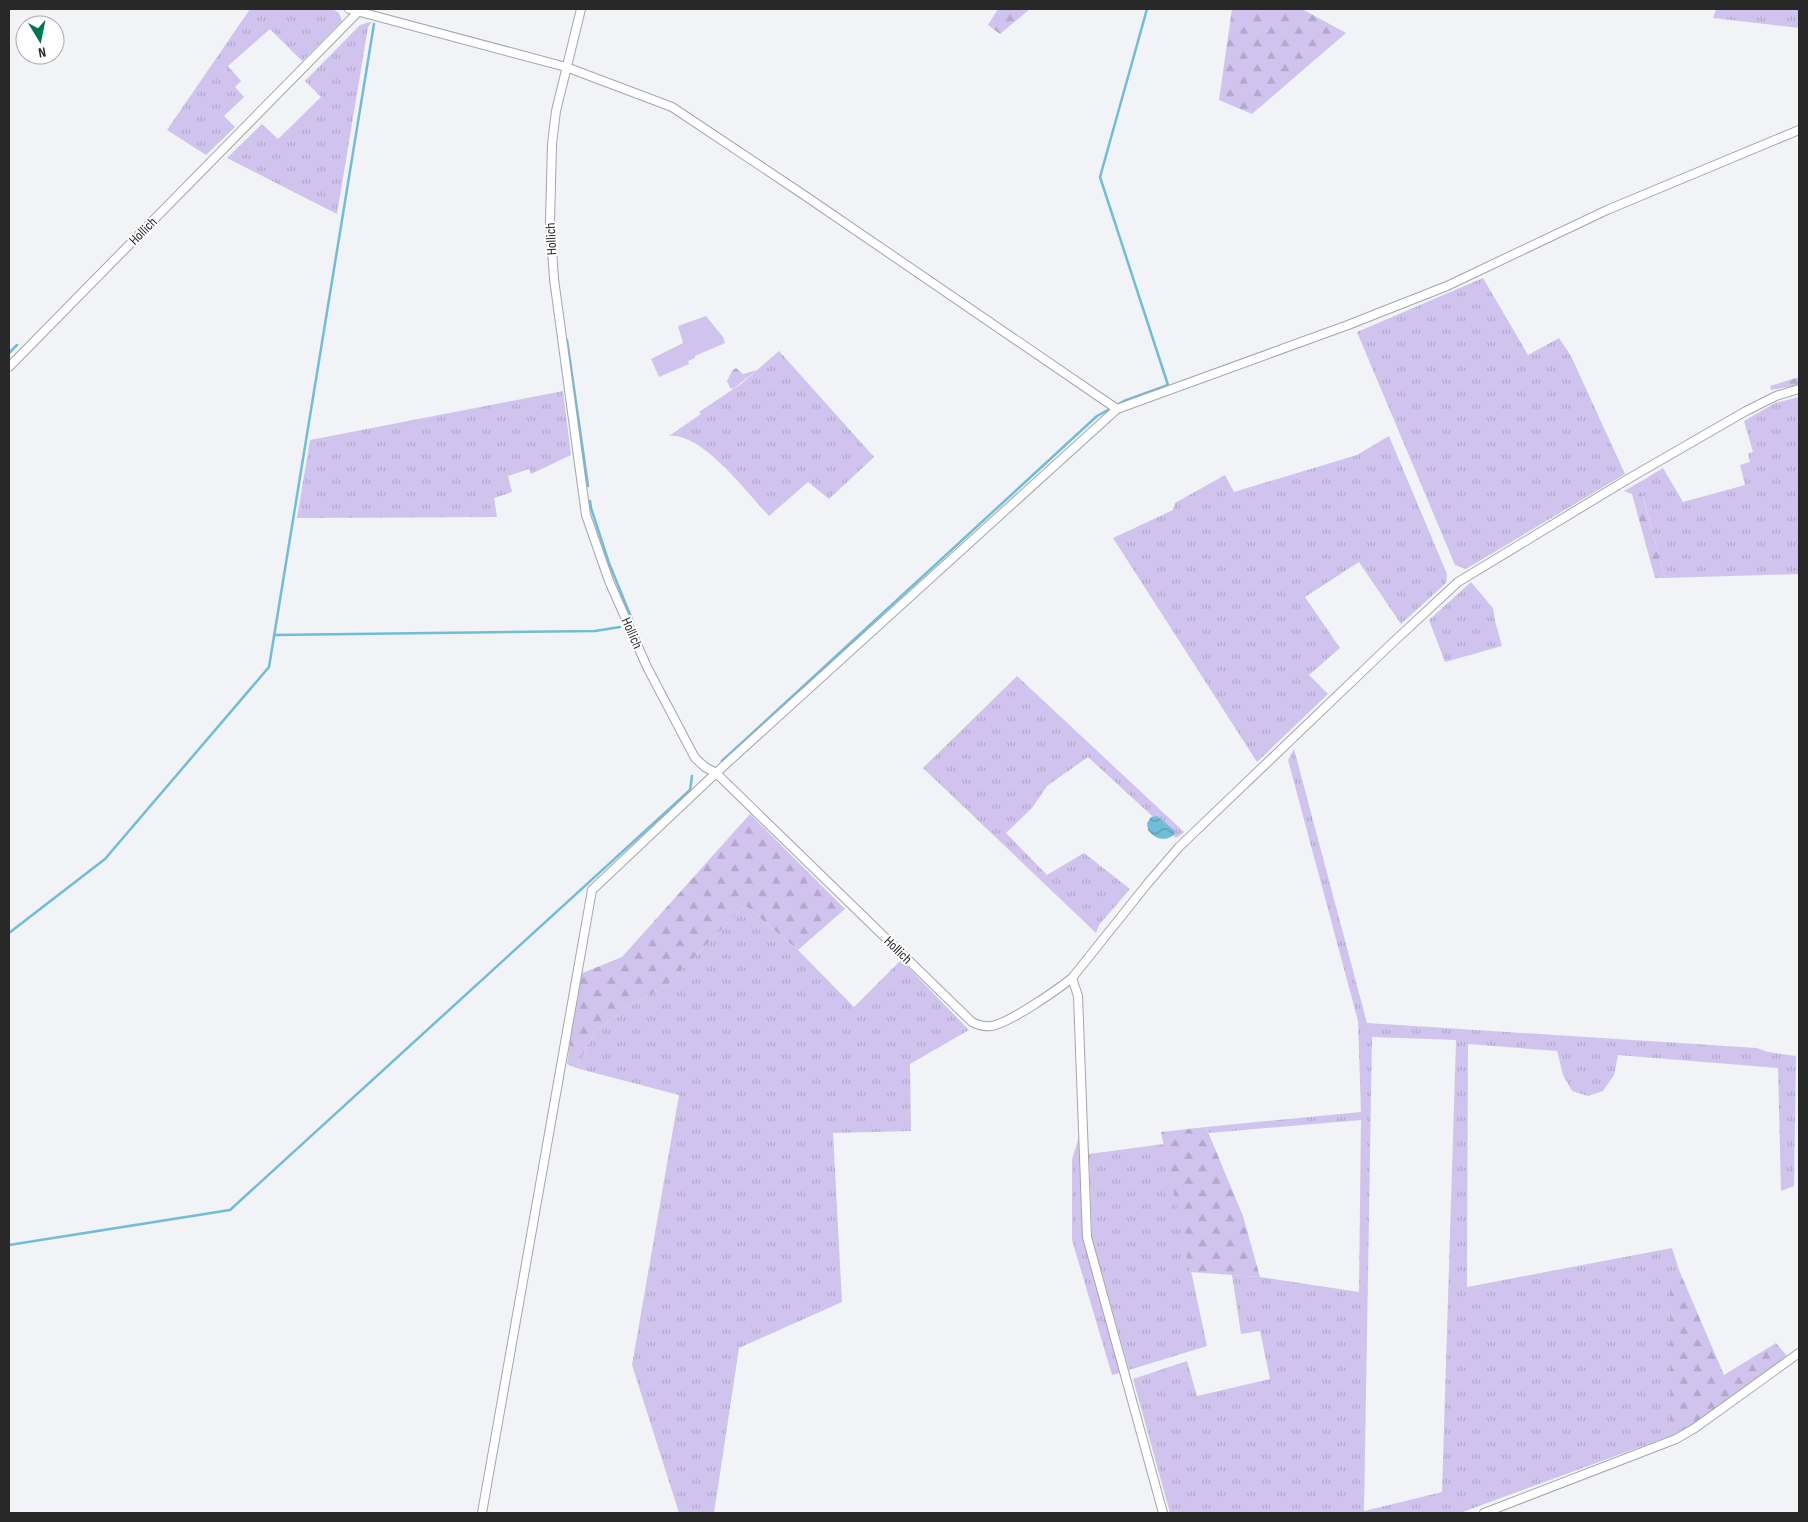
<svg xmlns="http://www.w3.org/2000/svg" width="1808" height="1522" font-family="'Sofia Sans Condensed',sans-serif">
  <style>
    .grass { fill: url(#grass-tufts); fill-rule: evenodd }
    .forest { fill: url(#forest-firs) }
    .garden { fill: #d0c4ee }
    .water { fill: url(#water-waves) }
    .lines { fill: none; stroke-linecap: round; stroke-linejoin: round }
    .stream { stroke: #70bdd7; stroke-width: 2.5 }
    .street-casing { stroke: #a4a6a9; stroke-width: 10 }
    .street { stroke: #fff; stroke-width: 8 }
    .labels { text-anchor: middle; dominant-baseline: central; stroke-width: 4; stroke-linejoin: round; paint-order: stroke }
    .street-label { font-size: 14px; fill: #282829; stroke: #fff }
  </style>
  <defs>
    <pattern id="grass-tufts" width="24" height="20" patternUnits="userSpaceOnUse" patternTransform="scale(1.25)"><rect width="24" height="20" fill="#d0c4ee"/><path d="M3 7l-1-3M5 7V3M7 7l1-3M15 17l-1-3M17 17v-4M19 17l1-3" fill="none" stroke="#b3a8cc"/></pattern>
    <pattern id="forest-firs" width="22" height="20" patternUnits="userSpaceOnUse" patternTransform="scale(1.25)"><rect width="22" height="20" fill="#d0c4ee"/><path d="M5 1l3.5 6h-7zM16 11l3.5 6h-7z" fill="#b3a8cc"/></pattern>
    <pattern id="water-waves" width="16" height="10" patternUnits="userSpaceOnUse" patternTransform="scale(1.25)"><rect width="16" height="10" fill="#70bdd7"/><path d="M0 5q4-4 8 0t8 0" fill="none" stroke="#5c9aae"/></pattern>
  </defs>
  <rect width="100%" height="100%" fill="#f1f3f6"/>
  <path class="grass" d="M250 9H333L339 13 342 21 302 61 270 29 228 66 241 81 235 87 244 97 224 116 235 127 206 155 167 130Z
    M1716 9H1799V28L1713 18Z
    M370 22H372L368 27 337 214 227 158 262 124 278 139 321 97 305 81 360 25Z
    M1483 278 1528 355 1559 338 1571 356 1625 474 1466 569 1455 565 1357 332Z
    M779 351 874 457 829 499 808 482 769 516C747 493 702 432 669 436L701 414 699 412 741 384Z
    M563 391 571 455 531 474 529 469 508 476 512 492 494 498 497 517 297 518 310 440Z
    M1799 397V574L1665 578 1641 489 1645 479 1663 468 1683 502 1745 485 1740 465 1750 462 1748 453 1753 452 1744 421 1775 403Z
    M1389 436 1447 574 1446 583 1401 624 1359 562 1305 597 1340 648 1309 675 1328 694 1257 762 1113 538 1173 510 1175 503 1225 475 1234 492 1357 455Z
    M1471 582 1493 608 1495 621 1502 646 1445 662 1429 620Z
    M1017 676 1184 832 1176 838 1088 757 1047 786 1032 808 1006 833 1047 875 1084 853 1130 889 1099 925 1096 933 923 768Z
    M1294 749 1367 1023 1757 1048 1768 1052 1796 1056 1794 1186 1781 1191 1778 1068 1618 1055 1614 1075 1603 1091 1588 1096 1572 1091 1563 1075 1557 1051 1468 1044 1467 1287 1672 1248 1679 1270 1670 1272V1436L1460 1513H1170L1133 1379 1187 1361 1197 1396 1270 1379 1260 1331 1241 1334 1232 1275 1260 1277 1359 1292 1361 1120 1209 1133 1206 1127 1361 1112 1358 1021 1288 760ZM1372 1037 1456 1040 1442 1492 1364 1511Z
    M745 905 798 950 854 1007 901 960 969 1030 910 1064 911 1131 833 1133 842 1302 739 1348 714 1513H679L632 1365 679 1095 576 1068 595 1031 627 1008 667 985Z
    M1079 1137 1083 1239 1120 1373 1112 1375 1072 1240V1159Z
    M1164 1144 1207 1346 1129 1370 1092 1238 1089 1154Z"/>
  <path class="forest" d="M998 9H1030L1000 34 988 25Z
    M1232 9H1302L1346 33 1252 114 1219 100Z
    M736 368 743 374 757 370 733 389 730 388 727 381 732 371Z
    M1799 377V385L1771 390 1770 386Z
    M1645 479 1641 490 1665 578H1655L1632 494 1624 491Z
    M750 814 845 909 798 950 745 905 667 985 627 1008 595 1031 576 1068 567 1064 580 974 622 957Z
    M1206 1127 1243 1216 1260 1277 1190 1272 1161 1132Z
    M1679 1270 1724 1375 1776 1343 1787 1356 1698 1423 1670 1436V1272Z"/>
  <path class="garden" d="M706 316 723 337 725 343 695 356V358L688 361 689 364 659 377 651 359 683 343 678 326Z"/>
  <path class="water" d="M1157 816 1175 831 1174 835C1164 842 1155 839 1148 830L1147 823 1151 817Z"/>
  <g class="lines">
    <path class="stream" d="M567 340 588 486
      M9 353 17 345
      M590 501 591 508 609 563 633 622
      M274 635 595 631 620 627
      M722 761 1097 416 1124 401 1168 385 1100 177 1147 9
      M9 933 105 859 269 667 374 24
      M9 1245 230 1210 690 790 692 776"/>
    <g class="street-casing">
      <path id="street" d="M349 9 566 67 672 107 801 193 1117 409
        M581 9 556 111 552 144 550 221 554 279 586 515 609 581 647 667 695 758 705 767 716 773 972 1022C978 1025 984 1027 991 1026 1008 1024 1057 990 1072 978
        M9 367 360 10
        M482 1513 592 890 716 773 1117 409 1348 325 1447 286 1607 210 1799 130
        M1163 1513 1087 1237 1078 996 1072 978 1148 883 1179 847 1388 647 1458 582 1628 479 1746 411 1776 396 1799 389
        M1484 1513 1676 1439 1695 1428 1799 1353"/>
    </g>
    <use href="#street" class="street"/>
  </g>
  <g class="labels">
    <g class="street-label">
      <text transform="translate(143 231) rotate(-45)">Hollich</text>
      <text transform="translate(551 239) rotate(-93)">Hollich</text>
      <text transform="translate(632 633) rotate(66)">Hollich</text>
      <text transform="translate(898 950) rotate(44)">Hollich</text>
    </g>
  </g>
  <rect width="1808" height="1522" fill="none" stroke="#282829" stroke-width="20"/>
  <g transform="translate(40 40) rotate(170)"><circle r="24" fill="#ffffff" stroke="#a9a9a9"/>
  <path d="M0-4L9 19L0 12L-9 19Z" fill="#007652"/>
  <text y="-8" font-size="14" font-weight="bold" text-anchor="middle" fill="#282829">N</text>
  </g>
</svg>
